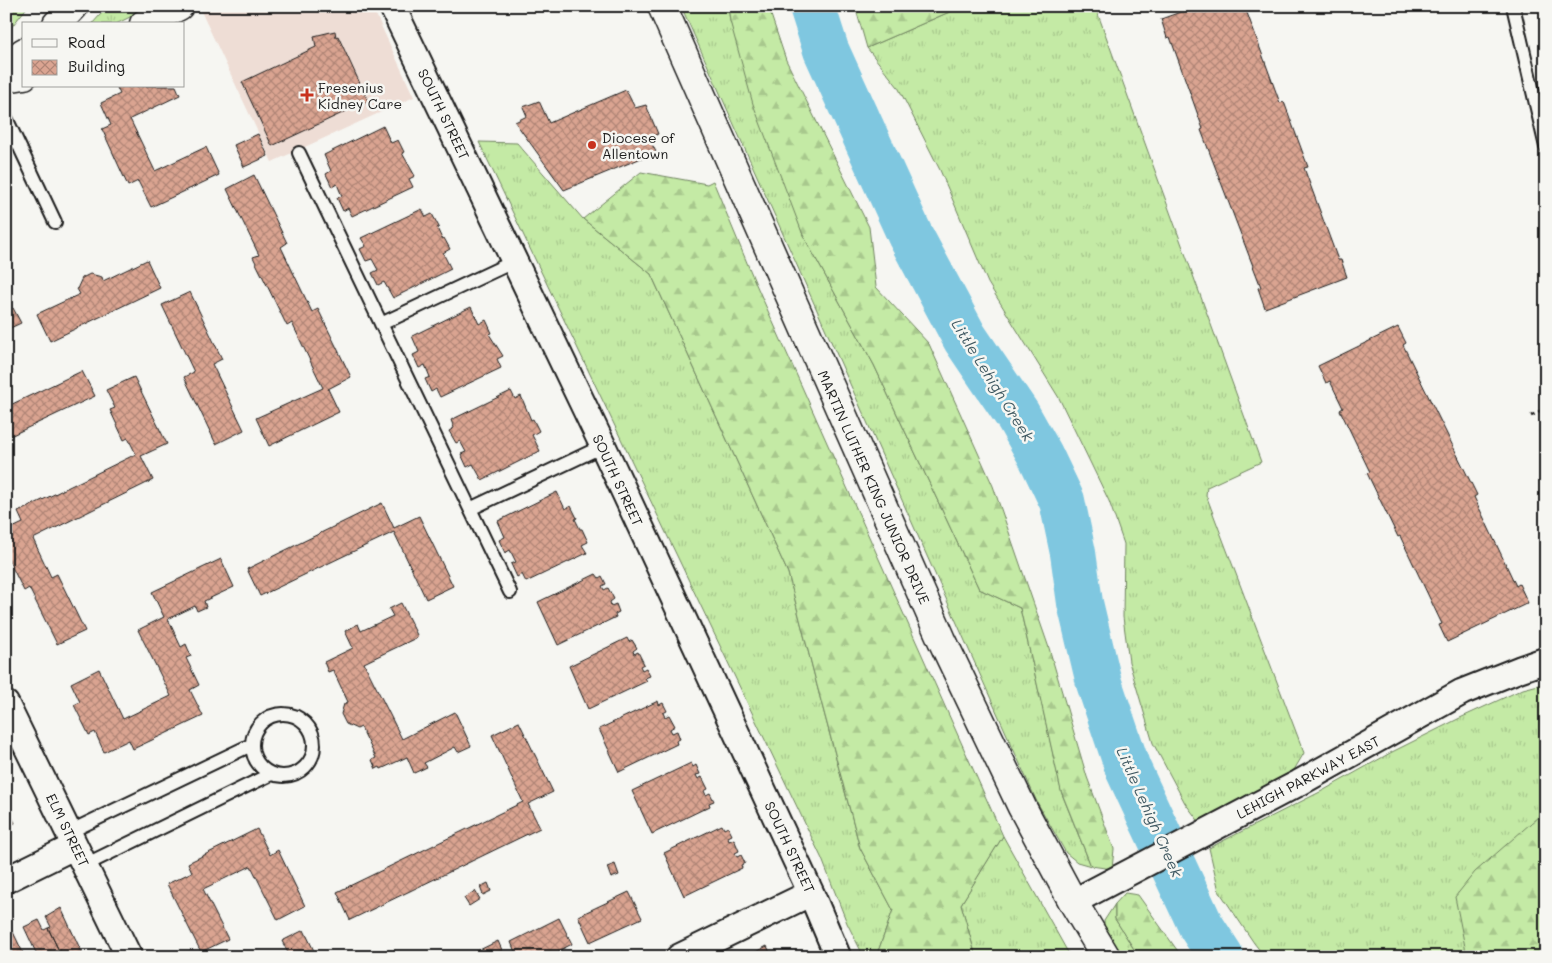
<svg xmlns="http://www.w3.org/2000/svg" width="1552" height="963" font-family="Mali,sans-serif">
  <style>
    .built { fill: #eeddd5 }
    .grass { fill: url(#grass-tufts); stroke: #708360 }
    .forest { fill: url(#forest-firs); stroke: #708360 }
    .lines { fill: none; stroke-linecap: round; stroke-linejoin: round }
    .river { stroke: #7fc7e0; stroke-width: 46 }
    .building { fill: url(#building-cross-hatch); stroke: #1c1c1c }
    .service-casing { stroke: #1c1c1c; stroke-width: 16 }
    .minor-casing { stroke: #1c1c1c; stroke-width: 29 }
    .tertiary-casing { stroke: #1c1c1c; stroke-width: 31 }
    .secondary-casing { stroke: #1c1c1c; stroke-width: 31 }
    .path { stroke: #1c1c1c; stroke-width: 3; stroke-dasharray: 4 4; stroke-linecap: butt }
    .service { stroke: #f6f6f2; stroke-width: 12 }
    .minor { stroke: #f6f6f2; stroke-width: 25 }
    .tertiary { stroke: #f6f6f2; stroke-width: 28 }
    .secondary { stroke: #f6f6f2; stroke-width: 28 }
    .poi-dot { fill: #c8321e; stroke: #f6f6f2; stroke-width: 2 }
    .labels { text-anchor: middle; dominant-baseline: central; stroke-width: 5; stroke-linejoin: round; paint-order: stroke }
    .poi-label { font-size: 14px; fill: #1c1c1c; stroke: #f6f6f2; text-anchor: start }
    .street-label { font-size: 14px; fill: #1c1c1c; stroke: #f6f6f2 }
    .water-label { font-size: 15px; font-style: italic; fill: #3f5861; stroke: #f6f6f2 }
  </style>
  <defs>
    <pattern id="grass-tufts" width="24" height="20" patternUnits="userSpaceOnUse" patternTransform="scale(1.25)"><rect width="24" height="20" fill="#c4eaa5"/><path d="M3 7l-1-3M5 7V3M7 7l1-3M15 17l-1-3M17 17v-4M19 17l1-3" fill="none" stroke="#a8c88d"/></pattern>
    <pattern id="forest-firs" width="22" height="20" patternUnits="userSpaceOnUse" patternTransform="scale(1.25)"><rect width="22" height="20" fill="#c4eaa5"/><path d="M5 1l3.5 6h-7zM16 11l3.5 6h-7z" fill="#a8c88d"/></pattern>
    <pattern id="building-cross-hatch" width="8" height="8" patternUnits="userSpaceOnUse" patternTransform="scale(1.25)"><rect width="8" height="8" fill="#daa491"/><path d="M0 0l8 8M0 8l8-8" fill="none" stroke="#b08576"/></pattern>
  </defs>
  <rect width="100%" height="100%" fill="#f6f6f2"/>
  <filter id="ink" filterUnits="userSpaceOnUse"><feTurbulence type="fractalNoise" baseFrequency=".02" numOctaves="2"/><feDisplacementMap in="SourceGraphic" scale="10" xChannelSelector="R" yChannelSelector="G"/><feConvolveMatrix kernelMatrix="1 2 1 2 8 2 1 2 1" color-interpolation-filters="sRGB"/></filter>
  <g filter="url(#ink)">
    <path class="built" d="M372 6 414 97 272 162 199 7Z"/>
    <path class="grass" d="M8 6H28L6 34V9Z
      M108 6H152L116 24H92Z
      M681 6H728L730 21 803 235 874 365 979 589 1020 608 1062 794 1091 866 1077 862 1066 853 1037 802Z
      M963 6H1095L1261 462 1207 487 1206 495 1304 753 1294 770 1247 798 1200 823 1185 803 1153 743 1129 662 1123 617 1124 544 1109 501 1059 398 988 283 940 170 898 87 867 48Z
      M479 142 517 143 583 219 651 274 788 573 822 705 860 848 893 910 876 957H864L847 923 822 859Z
      M1546 683V810L1519 835 1466 952 1471 957H1265L1254 943 1219 891 1209 848 1324 790 1392 752 1460 718 1523 689Z
      M1003 836 1066 949 1071 957H976L961 904Z
      M1115 904V919L1139 957H1120L1105 934 1104 921Z"/>
    <path class="forest" d="M728 6H768L786 60 869 227 876 287 929 344 993 486 1049 648 1087 777 1114 849 1112 869 1091 866 1061 791 1020 608 979 589 874 365 803 235 753 104 730 21Z
      M855 6H963L867 48Z
      M641 172 707 184 713 181 755 282 1003 836 961 904 976 957H876L893 910 860 848 822 705 788 573 651 274 583 219Z
      M1546 810V957H1471L1466 952 1455 897 1475 872Z
      M1125 893 1138 895 1182 957H1139L1115 919V904Z"/>
    <g class="lines">
      <path class="river" d="M812 6 826 50 910 235 965 338 1018 416 1040 455 1062 501 1073 553 1080 603 1099 683 1128 769 1201 926 1221 957"/>
    </g>
    <path class="building" d="M1197 6H1248L1249 9 1246 10 1280 103 1284 102 1308 167 1304 168 1338 260H1341L1347 277 1265 308 1258 288 1261 287 1201 130 1203 129 1170 37 1167 38 1161 19Z
      M335 31 336 37 338 36 368 101 272 146 242 82 316 47 314 36Z
      M121 86H176L180 95 130 119 155 171 206 147 219 175 151 207 138 181 128 186 102 129 111 125 101 103 120 94 117 88Z
      M626 90 635 108 646 105 658 134 649 138 656 152 564 190 515 122 527 116 523 107 539 101 549 123Z
      M383 126 391 143 398 140 404 152 402 153 415 176 409 179 413 187 352 216 348 208 343 211 337 198 342 196 337 184 332 187 326 174 331 171 324 155Z
      M258 134 268 156 244 167 234 145Z
      M254 175 287 243 281 247 312 312 318 309 351 377 328 389 339 412 269 446 256 418 323 388 292 323 287 326 253 257 259 255 227 189Z
      M422 209 426 217 432 214 439 227 437 228 442 239 444 238 450 249 443 253 451 269 393 298 384 282 378 285 372 273 378 270 372 259 366 261 360 249 366 246 361 238Z
      M147 260 160 288 50 341 37 314 80 294 77 289 82 278 90 274 102 277 103 281Z
      M190 292 222 359 212 364 244 430 216 444 184 377 194 372 162 305Z
      M471 307 479 324 486 320 492 333 489 334 503 356 497 359 501 368 440 397 436 389 431 392 425 379 430 377 425 365 419 368 413 355 419 352 412 336Z
      M13 308 21 323 6 330V311Z
      M1398 327 1406 343 1403 345 1477 495 1474 497 1516 586 1519 584 1528 603 1447 642 1439 625 1442 624 1400 536 1398 537 1367 473 1370 472 1340 410 1343 408 1330 381 1326 383 1318 366Z
      M82 371 95 396 6 438V407Z
      M134 377 167 444 141 456 153 480 33 539 51 577 57 574 85 631 57 644 29 588 24 591 6 555V531L23 523 18 512 136 454 128 438 124 440 110 410 115 408 106 390Z
      M511 391 515 399 521 396 531 420 533 419 539 431 532 435 540 451 482 480 473 464 467 467 461 454 466 452 460 441 456 443 449 431 454 428 451 420Z
      M557 492 565 509 571 506 577 518 575 519 580 529H582L588 542 582 545 587 553 526 582 522 574 517 577 511 564 516 562 510 550 505 553 499 540 505 537 498 521Z
      M382 503 394 528 419 516 453 586 426 599 394 532 260 596 247 569Z
      M221 559 234 587 204 601 206 607 197 611 195 606 168 619 181 647 186 644 191 656 186 658 199 685 190 690 203 716 133 749 129 740 104 752 95 732 89 735 74 705 80 702 71 683 99 669 123 719 171 696 138 630 164 617 152 592Z
      M596 574 599 578 602 576 606 584 602 586 604 590 608 588 614 599 610 602 611 606 616 604 619 612 615 614 616 617 558 645 538 602Z
      M401 603 418 637 364 663 402 739 455 712 471 746 458 752 455 747 424 763 427 767 414 773 407 757 381 769 380 767 376 769 372 760 376 758 361 727 357 729 346 724 341 714 344 704 348 702 333 670 328 672 324 662 353 648 345 631 358 624 361 631 393 616 389 609Z
      M627 638 629 642 632 640 637 648 633 651 634 654 638 652 644 664 640 666 642 670 646 668 650 676 645 678 647 681 588 709 569 666Z
      M658 701 659 705 663 703 667 711 663 713 665 717 669 715 675 726 670 729 672 733 677 731 680 739 676 741 677 744 619 772 599 729Z
      M519 722 553 792 528 804 540 828 350 920 337 892 523 802 492 735Z
      M691 763 693 767 696 765 700 774 696 775 698 779 702 777 708 789 704 791 706 795 710 793 714 801 709 803 710 806 652 834 632 791Z
      M6 805 15 823 6 828Z
      M722 825 724 829 728 827 732 835 728 837 729 841 734 839 739 851 735 853 737 857 741 855 745 863 741 865 742 868 684 896 664 853Z
      M257 829 270 855 278 850 305 906 278 920 251 866 203 889 228 939 201 952 167 884 192 872 188 863Z
      M615 864 619 875 611 878 607 867Z
      M488 883 491 891 483 895 480 887Z
      M475 891 480 899 469 906 464 898Z
      M629 892 642 918 590 942 578 916Z
      M61 908 84 957H62L48 928 51 927 46 917Z
      M559 918 572 944 547 957H517L511 942Z
      M39 920 44 930 48 928 62 957H38L24 927Z
      M304 930 316 955 312 957H290L282 941Z
      M13 932 25 957H6V935Z
      M498 941 505 957H465Z
      M767 946 772 957H746Z"/>
    <g class="lines">
      <g class="service-casing">
        <path id="service" d="M1513 6 1546 147
          M6 118 55 222
          M299 153 510 592
          M381 324 515 261
          M470 509 603 446
          M252 745a31 31 0 1 1 62 0a31 31 0 1 1-62 0Z
          M69 832 251 745
          M85 865 271 774"/>
      </g>
      <g class="minor-casing">
        <path id="minor" d="M392 6 603 446 811 893 838 957
          M6 704 129 957
          M6 880 75 846
          M1073 902 1299 783 1462 692 1520 669 1546 660
          M679 957 811 893"/>
      </g>
      <g class="tertiary-casing">
        <path id="tertiary" d="M144 24 179 6
          M6 78 24 75"/>
      </g>
      <g class="secondary-casing">
        <path id="secondary" d="M662 6 942 640 1022 807 1073 902 1106 957
          M57 24 74 6
          M6 66 24 52"/>
      </g>
      <path class="path" d="M1531 416 1546 408"/>
      <use href="#service" class="service"/>
      <use href="#minor" class="minor"/>
      <use href="#tertiary" class="tertiary"/>
      <use href="#secondary" class="secondary"/>
    </g>
  </g>
  <g class="poi-dot">
    <path d="M304.5 87.5h5v5h5v5h-5v5h-5v-5h-5v-5h5z"/>
    <circle cx="592" cy="145" r="5"/>
  </g>
  <g class="labels">
    <g class="poi-label">
      <text x="318" y="87">Fresenius<tspan x="318" dy="16">Kidney Care</tspan></text>
      <text x="602" y="137">Diocese of<tspan x="602" dy="16">Allentown</tspan></text>
    </g>
    <g class="street-label">
      <text transform="translate(444 114) rotate(64)">SOUTH STREET</text>
      <text transform="translate(618 480) rotate(65)">SOUTH STREET</text>
      <text transform="translate(874 487) rotate(66)">MARTIN LUTHER KING JUNIOR DRIVE</text>
      <text transform="translate(1308 777) rotate(-28)">LEHIGH PARKWAY EAST</text>
      <text transform="translate(68 830) rotate(64)">ELM STREET</text>
      <text transform="translate(790 847) rotate(65)">SOUTH STREET</text>
    </g>
    <g class="water-label">
      <text transform="translate(993 380) rotate(58)">Little Lehigh Creek</text>
      <text transform="translate(1150 812) rotate(66)">Little Lehigh Creek</text>
    </g>
  </g>
  <rect width="1552" height="963" fill="none" stroke="#f6f6f2" stroke-width="25"/>
  <rect x="12" y="12" width="1527" height="938" fill="none" stroke="#1c1c1c" stroke-width="2" filter="url(#ink)"/>
  <rect x="22" y="22" width="162" height="65" fill="#f6f6f2" stroke="#9f9f9c"/>
  <rect x="32" y="39" width="25" height="8" fill="#f6f6f2" stroke="#9f9f9c"/>
  <text x="68" y="48" font-size="15" fill="#1c1c1c">Road</text>
  <rect x="32" y="60" width="25" height="15" fill="url(#building-cross-hatch)" stroke="#9f9f9c"/>
  <text x="68" y="72" font-size="15" fill="#1c1c1c">Building</text>
</svg>
